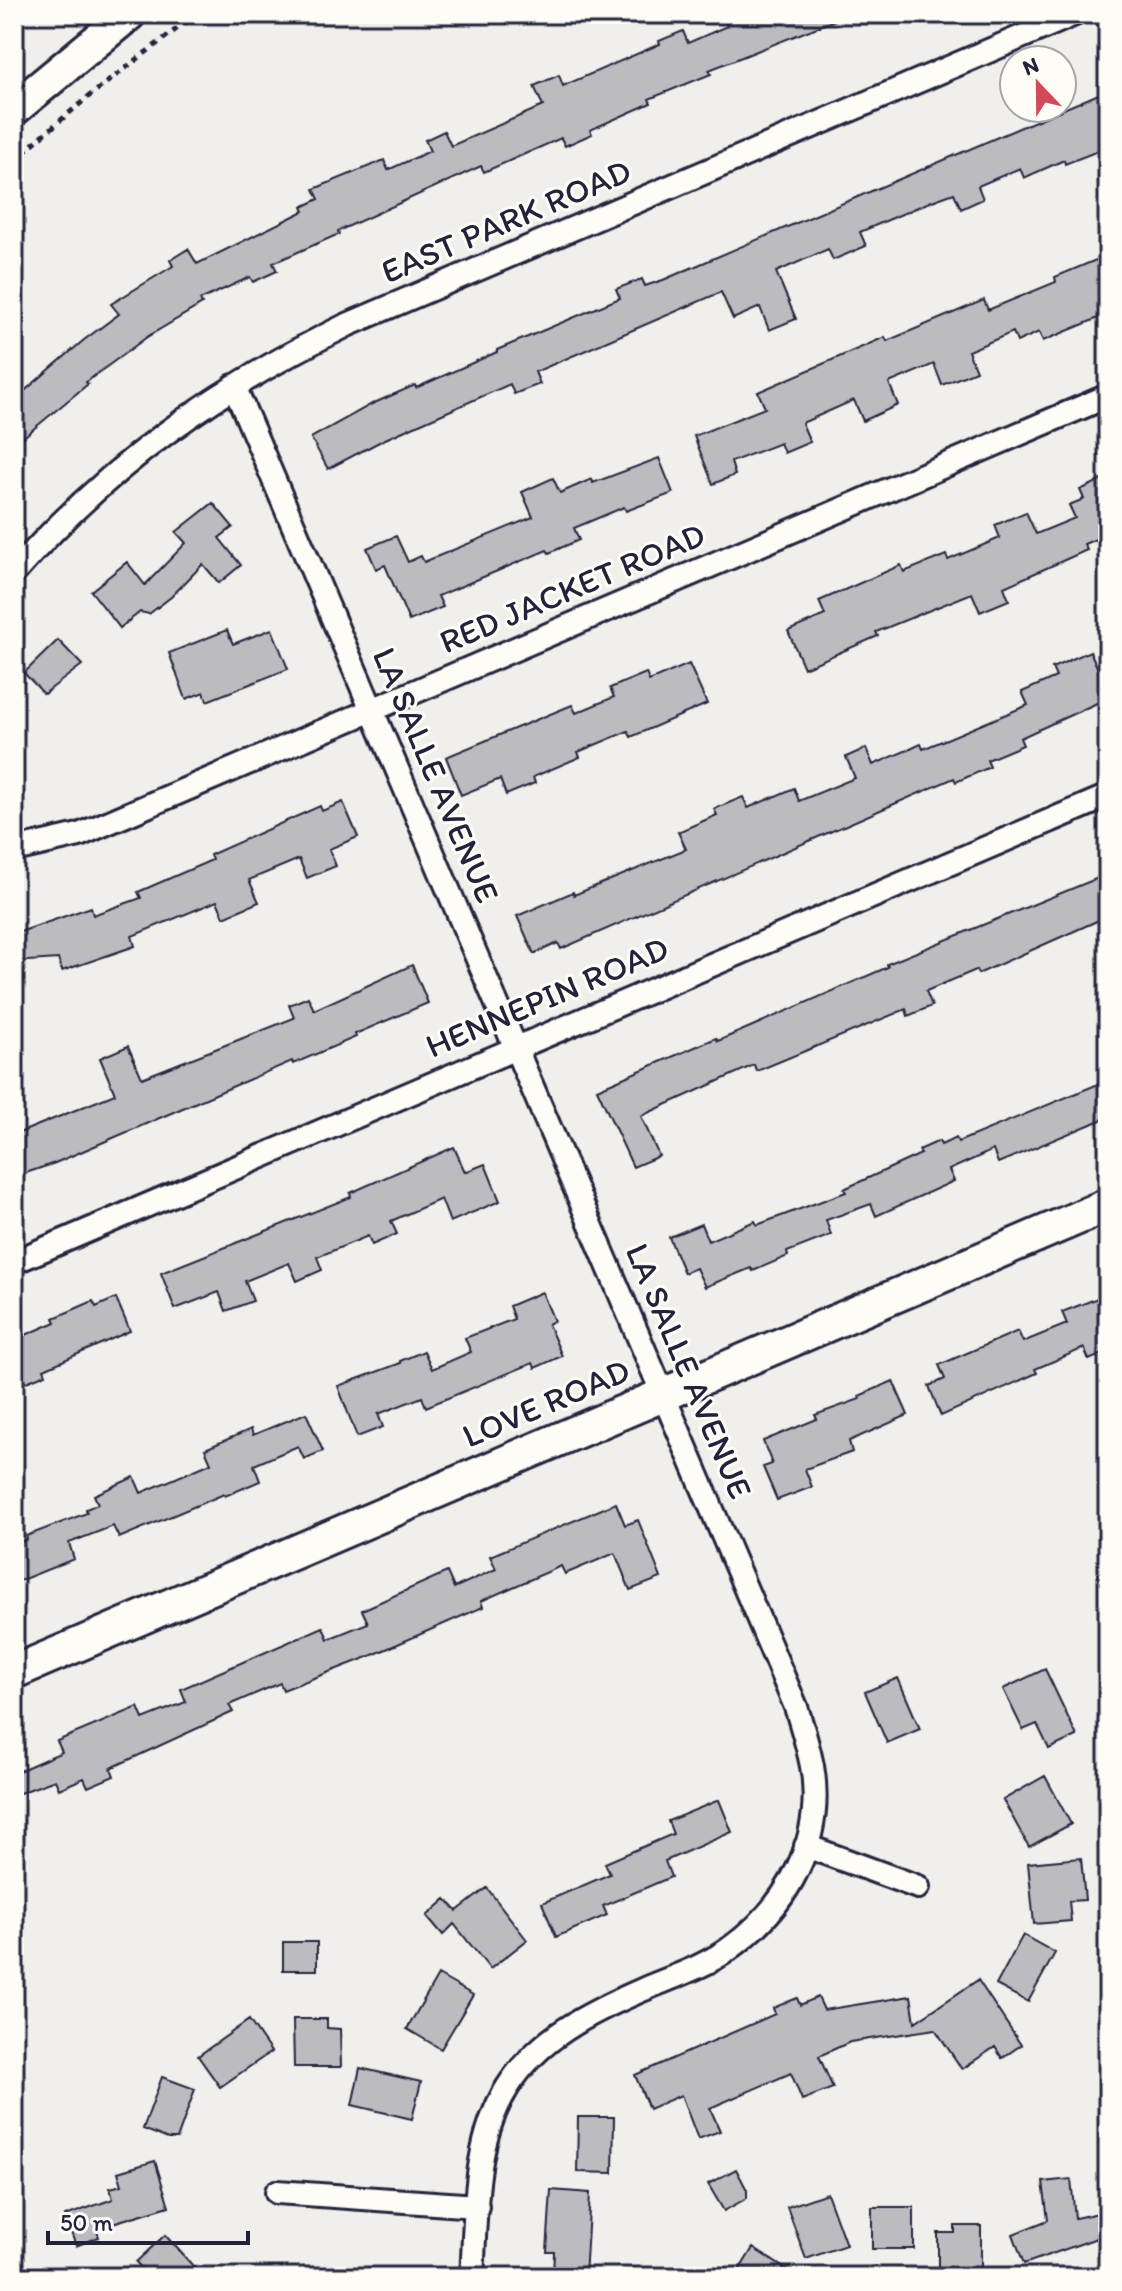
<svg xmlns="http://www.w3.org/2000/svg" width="1122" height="2291" font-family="Itim,sans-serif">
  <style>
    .building { fill: #bcbcc0; stroke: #22223b; stroke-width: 2 }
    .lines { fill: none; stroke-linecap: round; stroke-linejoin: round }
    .street-casing { stroke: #22223b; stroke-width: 28 }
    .secondary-casing { stroke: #22223b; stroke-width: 38 }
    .path { stroke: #22223b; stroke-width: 5; stroke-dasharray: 6 6; stroke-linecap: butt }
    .street { stroke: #fdfcf7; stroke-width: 22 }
    .secondary { stroke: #fdfcf7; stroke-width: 32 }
    .labels { text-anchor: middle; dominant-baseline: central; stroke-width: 6; stroke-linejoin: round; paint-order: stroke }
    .street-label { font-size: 34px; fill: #22223b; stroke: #fdfcf7 }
  </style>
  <rect width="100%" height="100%" fill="#f0efec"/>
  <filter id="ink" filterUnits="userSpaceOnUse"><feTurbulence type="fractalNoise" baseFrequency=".0125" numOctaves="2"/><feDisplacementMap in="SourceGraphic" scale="16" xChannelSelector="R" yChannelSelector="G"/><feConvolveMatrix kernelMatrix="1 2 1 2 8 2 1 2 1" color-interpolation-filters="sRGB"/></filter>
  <g filter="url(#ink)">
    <path class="building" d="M722 14H850L709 70 711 74 649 99 651 103 590 130 592 134 565 146 561 138 484 172 481 166 338 231 339 234 273 263 277 271 253 282 250 277 200 300 202 304 147 337 86 382 88 384 14 445V400L84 340 119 314 111 304 173 266 170 260 188 249 197 264 304 211 302 207 319 199 314 189 384 160 388 170 430 151 425 140 444 131 451 146 543 106 534 86 559 75 563 86 660 44 659 41 683 31 688 43 727 26Z
      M1108 90V147L1065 164 1064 160 1024 178 1020 168 978 186 983 199 961 209 954 193 932 201 860 232 866 246 833 260 828 249 776 272 796 319 769 330 760 307 733 319 721 292 535 372 540 384 514 394 510 384 383 440 328 469 311 438 372 404 415 385 416 388 497 352V350L620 298 616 289 642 279 645 286 663 280Z
      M1108 255V314L1043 341 1039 332 1017 342 1013 332 968 351 976 371 942 385 934 364 889 383 898 405 863 421 854 400 802 423 810 442 784 453 780 443 731 462 735 475 713 484 694 436 765 408 758 392 885 337 887 341 984 300 988 310 1056 282 1055 277Z
      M659 458 673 493 626 511 624 507 574 528 579 540 549 553 547 550 438 596 443 607 409 621 385 565 376 569 367 548 396 536 408 562 421 556 424 562 533 517 522 492 553 478 560 493 592 479 593 483Z
      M1108 477V534L1084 544 1087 550 1004 587 1009 600 980 612 972 593 876 632 878 636 804 668 788 631 825 615 819 601 901 565 904 572 946 555 948 560 1000 538 995 525 1026 512 1036 534 1075 518 1069 505 1084 499 1080 490Z
      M213 503 233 527 219 538 241 565 219 583 203 564 171 597 149 614 140 612 120 628 91 591 127 562 145 585 186 543 176 532Z
      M272 629 288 669 207 701 204 692 186 699 169 653 227 630 233 644Z
      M58 640 82 665 44 694 24 673Z
      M1090 651 1108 692V698L1020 738 1023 745 987 760 990 767 956 782 954 778 561 949 558 943 534 954 517 916 573 892 574 895 686 849 678 832 717 815 714 809 743 797 748 808 794 788 799 801 855 778 846 757 866 748 873 765 921 744 923 749 1028 705 1022 692 1056 677 1052 668Z
      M689 664 707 704 631 737 628 731 578 752 580 757 533 777 535 783 506 795 500 779 461 795 446 757 572 705 576 713 614 697 610 688 646 673 649 681Z
      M343 802 358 837 329 849 336 866 307 878 299 859 249 880 259 902 224 917 217 901 132 936 135 946 62 971 58 959 14 962V934L91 907 93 915 141 898 138 892 212 860 210 855 320 806 322 811Z
      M1098 878 1108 902V916L978 974 976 970 926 991 932 1006 908 1016 906 1009 757 1071 754 1065 641 1116 659 1156 633 1167 597 1089 716 1038 718 1041 888 967 887 964Z
      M412 965 428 1003 355 1034 356 1037 293 1064 292 1061 55 1163 14 1177V1135L115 1094 100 1058 128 1046 142 1078 294 1018 289 1005 308 997 314 1010Z
      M1108 1080V1117L998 1163 993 1150 949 1170 954 1181 876 1216 871 1204 826 1220 831 1235 787 1252 788 1256 753 1271 751 1268 705 1287 696 1268 684 1273 669 1237 701 1224 708 1241 755 1221 757 1225 846 1192 844 1189 921 1154 919 1150 939 1141 941 1145 956 1138 958 1142Z
      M454 1147 465 1172 485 1164 500 1201 450 1222 441 1199 391 1221 397 1234 372 1245 368 1236 317 1257 322 1270 297 1281 289 1263 245 1281 253 1301 226 1311 219 1292 175 1309 161 1273 351 1197 350 1193Z
      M542 1292 554 1321 548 1324 562 1356 535 1368 533 1363 426 1407 422 1397 378 1414 383 1427 357 1437 338 1386 401 1363 400 1361 424 1351 432 1369 471 1352 465 1338 514 1319 509 1306Z
      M1108 1294V1352L1089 1360 1084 1348 1035 1369 1037 1373 941 1416 929 1386 945 1379 939 1365 1018 1331 1023 1342 1067 1324 1062 1312Z
      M116 1298 130 1331 44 1369 46 1374 14 1387V1340L56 1322 54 1318 93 1301 96 1307Z
      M893 1381 908 1415 849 1441 852 1452 805 1469 812 1487 777 1500 763 1467 772 1464 763 1441 817 1419 815 1415 860 1399 859 1396Z
      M306 1413 323 1451 304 1459 298 1446 254 1465 260 1481 225 1496 224 1494 119 1538 113 1526 69 1543 74 1559 14 1583V1545L27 1539 26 1536 87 1513 86 1509 98 1504 94 1495 134 1477 141 1493 211 1463 205 1449 251 1429 253 1435Z
      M616 1503 625 1525 638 1520 661 1578 630 1590 615 1553 565 1574 561 1566 481 1601 483 1607 368 1657 283 1690 280 1683 229 1705 233 1712 111 1768 114 1776 88 1787 84 1778 59 1789 55 1780 14 1795V1773L62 1752 57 1741 138 1707 143 1719 186 1702 181 1689 323 1627 328 1639 368 1623 362 1610 447 1572 454 1588 496 1569 490 1556Z
      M1045 1669 1077 1736 1049 1749 1037 1724 1023 1730 1003 1689Z
      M898 1678 920 1729 887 1743 865 1692Z
      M1045 1776 1071 1824 1029 1847 1003 1800Z
      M719 1800 732 1832 665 1861 671 1877 603 1906 607 1915 556 1937 542 1903 610 1874 605 1863 673 1834 668 1821Z
      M1081 1858 1085 1900 1069 1901 1071 1921 1034 1924 1028 1863Z
      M487 1888 527 1940 490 1969 454 1924 443 1935 427 1916 446 1899 457 1911Z
      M1023 1935 1055 1953 1028 2002 996 1985Z
      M283 1942H317V1970H283Z
      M438 1975 473 1995 441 2049 407 2029Z
      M978 1980 1021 2045 1002 2058 995 2047 962 2069 935 2029 850 2042 819 2056 833 2088 802 2100 791 2073 710 2108 720 2131 698 2139 681 2095 649 2109 635 2075 775 2014 773 2008 797 1998 800 2005 818 1997 824 2010 911 1996 915 2022Z
      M293 2019H327V2028L340 2029 341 2067H294Z
      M249 2020 271 2052 220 2087 198 2056Z
      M360 2068 421 2082 412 2119 352 2105Z
      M162 2077 195 2089 177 2139H168L143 2129Z
      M578 2117H614L613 2173 577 2172Z
      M155 2161 169 2206 96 2228 99 2237 76 2246 65 2216 113 2199 110 2188 122 2185 118 2172Z
      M736 2169 747 2190V2198L724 2211 708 2184Z
      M1071 2179 1075 2218 1108 2211V2234L1024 2264 1013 2234 1048 2220 1043 2182Z
      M551 2190 590 2193 585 2277H553L554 2252H547Z
      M827 2193 846 2245 806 2259 787 2207Z
      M872 2207H914V2249H872Z
      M955 2226H981V2269H938V2233H955Z
      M165 2235 203 2277H149L136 2262Z
      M753 2248 798 2277H735Z"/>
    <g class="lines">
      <g class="street-casing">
        <path id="street" d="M234 386 796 1707C802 1726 808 1746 812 1766 825 1839 788 1907 729 1949 704 1967 670 1978 642 1990 589 2013 538 2038 507 2088 473 2142 476 2216 472 2277
          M14 573C111 463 216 389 347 325L1075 14
          M14 850 79 835 1108 396
          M14 1262 1108 796
          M806 1846 918 1887
          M277 2192 477 2206"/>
      </g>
      <g class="secondary-casing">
        <path id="secondary" d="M14 109 129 14
          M14 1672 1108 1205"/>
      </g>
      <path class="path" d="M14 160 88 97 196 14"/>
      <use href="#street" class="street"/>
      <use href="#secondary" class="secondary"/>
    </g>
  </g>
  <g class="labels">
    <g class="street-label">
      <text transform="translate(506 221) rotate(-23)">EAST PARK ROAD</text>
      <text transform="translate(572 588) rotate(-23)">RED JACKET ROAD</text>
      <text transform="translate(436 775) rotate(67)">LA SALLE AVENUE</text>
      <text transform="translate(547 997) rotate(-23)">HENNEPIN ROAD</text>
      <text transform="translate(689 1371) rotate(67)">LA SALLE AVENUE</text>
      <text transform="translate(546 1403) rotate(-23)">LOVE ROAD</text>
    </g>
  </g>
  <rect width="1122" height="2291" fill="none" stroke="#fdfcf7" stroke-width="48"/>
  <rect x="24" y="24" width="1074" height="2243" fill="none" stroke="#22223b" stroke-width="3" filter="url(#ink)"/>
  <g transform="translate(1038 84) rotate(338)"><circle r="38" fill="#fdfcf7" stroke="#a5a5ac" stroke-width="2"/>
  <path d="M0-6L14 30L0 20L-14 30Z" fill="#d1495b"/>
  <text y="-12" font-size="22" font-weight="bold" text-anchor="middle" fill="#22223b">N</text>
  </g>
  <path d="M48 2231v12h200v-12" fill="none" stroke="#22223b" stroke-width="4"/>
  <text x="60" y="2231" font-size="24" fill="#22223b" stroke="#fdfcf7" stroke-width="6" paint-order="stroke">50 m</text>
</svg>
